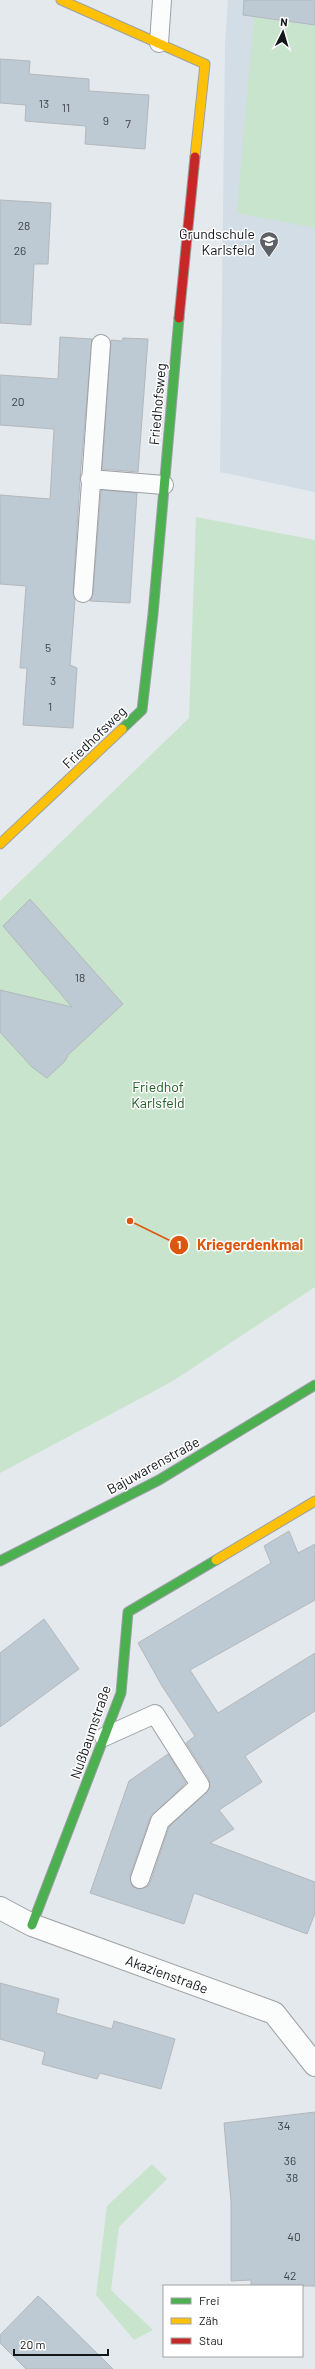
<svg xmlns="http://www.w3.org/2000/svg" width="315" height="2369" font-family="Barlow,sans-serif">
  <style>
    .built { fill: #d2dde6 }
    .green { fill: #c8e4cc }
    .building { fill: #bdc9d3; stroke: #b4b8bb }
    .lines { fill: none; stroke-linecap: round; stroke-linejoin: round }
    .lane-casing { stroke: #9ca0a4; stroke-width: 20 }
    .street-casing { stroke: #9ca0a4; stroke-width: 24 }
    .fast-casing { stroke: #9ca0a4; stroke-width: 11 }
    .slow-casing { stroke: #9ca0a4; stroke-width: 11 }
    .jam-casing { stroke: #9ca0a4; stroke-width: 11 }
    .lane { stroke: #fbfcfc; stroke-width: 18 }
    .street { stroke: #fbfcfc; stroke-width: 22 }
    .fast { stroke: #4caf50; stroke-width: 9 }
    .slow { stroke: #ffc107; stroke-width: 9 }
    .jam { stroke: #c62828; stroke-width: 9 }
    .labels { text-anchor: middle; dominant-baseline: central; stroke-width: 3; stroke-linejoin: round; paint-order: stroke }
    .number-label { font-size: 12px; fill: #3e4448 }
    .poi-label { font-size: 14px; fill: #14171a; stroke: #fff; text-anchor: end }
    .street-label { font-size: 14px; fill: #14171a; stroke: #fff }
    .park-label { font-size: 14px; fill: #1c5d22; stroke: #fff }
    .leader { fill: none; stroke: #dd560d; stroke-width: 1.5 }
    .callout-dot { fill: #dd560d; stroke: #fff; stroke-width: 1.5 }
    .mark-label { font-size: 12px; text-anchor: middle; font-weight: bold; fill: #fff }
    .callout-label { font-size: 15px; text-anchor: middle; font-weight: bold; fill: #dd560d; stroke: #fff; stroke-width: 3; stroke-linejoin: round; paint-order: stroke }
  </style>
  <rect width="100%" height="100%" fill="#e4e9ee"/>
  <path class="built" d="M228 0H315V492L220 472 225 44Z"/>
  <path class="green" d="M254 17 315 26V228L237 213Z
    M196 517 315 540V1287L173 1381 0 1473V901L189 718Z
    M152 2164 167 2179 119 2227 111 2290 153 2330 134 2340 96 2295 107 2206Z"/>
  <path class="building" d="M244 0H315V25L243 15Z
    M0 59 30 61 29 74 89 79V91L149 95 145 149 85 144 86 126 25 121 26 105 0 103Z
    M0 200 51 203 48 264H34L31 325 0 323Z
    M60 337 92 339 80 479 73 592 75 600 70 665 77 668 73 728 23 725 27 668H20L26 586 0 584V495L50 499 54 429 0 425V375L58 379Z
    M123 338 148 339 138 472 102 469 111 340 122 341Z
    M101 490 137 493 130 603 90 601 93 594Z
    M30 899 123 1004 68 1055 65 1061 47 1078 32 1067 0 1032V990L72 1007 3 926Z
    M289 1531 298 1553 315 1544V1600L190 1670 218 1713 315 1653V1711L245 1756 262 1782 219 1810 234 1829 210 1843 315 1882V1913L307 1934 194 1893 184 1924 90 1893 129 1781 168 1754 186 1783 150 1818 130 1876 132 1886 137 1889 147 1887 150 1883 169 1827 210 1788 209 1779 186 1743 195 1736 162 1686 138 1643 271 1563 264 1546Z
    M44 1619 79 1669 0 1727V1653Z
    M0 1983 59 1999 56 2013 112 2029 114 2021 175 2039 161 2089 100 2073 97 2079 42 2064 45 2052 0 2039Z
    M315 2112V2286H251V2280L231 2281V2202L224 2123Z
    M38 2296 47 2304 113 2369H26L0 2343V2335Z"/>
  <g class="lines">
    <g class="lane-casing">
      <path id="lane" d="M159 43 162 0
        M90 479 164 485
        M83 593 101 344
        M104 1737 155 1714 200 1785 160 1821 140 1879"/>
    </g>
    <g class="street-casing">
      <path id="street" d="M0 1908 32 1925 274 2013 315 2065"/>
    </g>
    <g class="fast-casing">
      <path id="fast" d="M122 729 142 710 153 614 179 318
        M0 1561 159 1480 315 1385
        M32 1925 121 1693 128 1612 216 1560"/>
    </g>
    <g class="slow-casing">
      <path id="slow" d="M61 0 205 64 195 157
        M0 844 122 729
        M216 1560 315 1501"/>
    </g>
    <g class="jam-casing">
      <path id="jam" d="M179 318 195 157"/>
    </g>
    <use href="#lane" class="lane"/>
    <use href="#street" class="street"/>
    <use href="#fast" class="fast"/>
    <use href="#slow" class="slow"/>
    <use href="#jam" class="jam"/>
  </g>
  <defs>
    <g id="school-pin" transform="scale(1)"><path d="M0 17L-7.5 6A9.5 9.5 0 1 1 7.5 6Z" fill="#5d6064" stroke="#fff"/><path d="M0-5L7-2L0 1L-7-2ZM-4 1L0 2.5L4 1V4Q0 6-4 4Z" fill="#fff"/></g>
  </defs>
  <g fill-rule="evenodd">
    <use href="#school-pin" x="269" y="241"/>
  </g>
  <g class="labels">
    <g class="number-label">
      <text x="44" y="103">13</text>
      <text x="66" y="107">11</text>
      <text x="106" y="120">9</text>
      <text x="128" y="123">7</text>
      <text x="24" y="225">28</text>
      <text x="20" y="250">26</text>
      <text x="18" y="401">20</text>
      <text x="48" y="647">5</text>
      <text x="53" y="680">3</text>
      <text x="50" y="706">1</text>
      <text x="80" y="977">18</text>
      <text x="284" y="2125">34</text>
      <text x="290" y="2160">36</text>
      <text x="292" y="2177">38</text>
      <text x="294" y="2236">40</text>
      <text x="290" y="2275">42</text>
    </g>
    <g class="poi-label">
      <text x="255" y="233">Grundschule<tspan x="255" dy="16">Karlsfeld</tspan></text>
    </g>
    <g class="street-label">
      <text transform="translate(157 404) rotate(-85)">Friedhofsweg</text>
      <text transform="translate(94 737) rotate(-44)">Friedhofsweg</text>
      <text transform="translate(153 1465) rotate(-29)">Bajuwarenstraße</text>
      <text transform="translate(90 1732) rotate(-71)">Nußbaumstraße</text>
      <text transform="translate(167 1974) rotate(20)">Akazienstraße</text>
    </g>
    <g class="park-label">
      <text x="158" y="1086">Friedhof<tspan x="158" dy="16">Karlsfeld</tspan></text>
    </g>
  </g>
  <path class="leader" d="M130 1221L179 1245"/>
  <g class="callout-dot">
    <circle cx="130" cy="1221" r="4"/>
    <circle cx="179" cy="1245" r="10"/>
  </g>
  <g class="mark-label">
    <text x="179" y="1249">1</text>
  </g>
  <g class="callout-label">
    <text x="250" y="1250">Kriegerdenkmal</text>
  </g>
  <rect x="163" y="2285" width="140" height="72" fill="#ffffff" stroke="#a1a2a3"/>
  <rect x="171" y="2298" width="20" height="6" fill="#4caf50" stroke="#a1a2a3"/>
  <text x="199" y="2305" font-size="12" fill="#14171a">Frei</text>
  <rect x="171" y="2318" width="20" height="6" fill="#ffc107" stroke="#a1a2a3"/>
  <text x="199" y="2325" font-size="12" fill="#14171a">Zäh</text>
  <rect x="171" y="2338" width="20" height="6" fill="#c62828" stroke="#a1a2a3"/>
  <text x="199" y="2345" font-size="12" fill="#14171a">Stau</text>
  <g transform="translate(283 32) rotate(5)" stroke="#ffffff" stroke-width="3" paint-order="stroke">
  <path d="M0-3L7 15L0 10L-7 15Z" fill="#14171a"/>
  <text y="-6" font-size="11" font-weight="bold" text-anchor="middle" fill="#14171a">N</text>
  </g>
  <path d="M14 2349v6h94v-6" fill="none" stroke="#14171a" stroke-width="2"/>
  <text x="20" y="2349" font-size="12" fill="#14171a" stroke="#ffffff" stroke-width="3" paint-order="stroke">20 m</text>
</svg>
